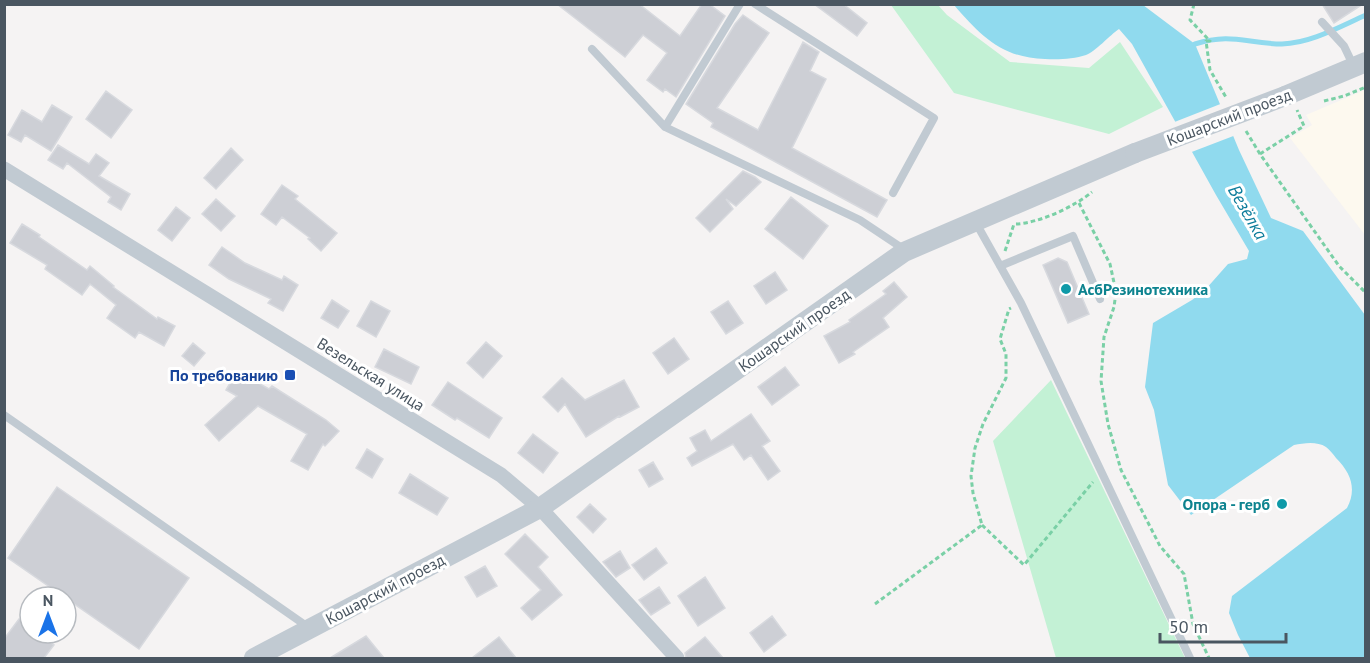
<svg xmlns="http://www.w3.org/2000/svg" width="1370" height="663" font-family="'PT Sans',sans-serif">
  <style>
    .commercial { fill: #fdf9ef }
    .green { fill: #c3f1d5 }
    .water { fill: #90daee }
    .pier { fill: #f5f3f3 }
    .lines { fill: none; stroke-linecap: round; stroke-linejoin: round }
    .stream { stroke: #90daee; stroke-width: 5 }
    .building { fill: #cdcfd5; stroke: #d7d9de; stroke-width: 1.5 }
    .path { stroke: #7ad0a6; stroke-width: 3; stroke-dasharray: 4.5 3; stroke-linecap: butt }
    .service { stroke: #c1cad2; stroke-width: 8 }
    .minor { stroke: #c1cad2; stroke-width: 15 }
    .tertiary { stroke: #c1cad2; stroke-width: 20 }
    .tertiary-bridge { stroke: #c1cad2; stroke-width: 20 }
    .culture-dot { fill: #0f9aa8; stroke: #fff; stroke-width: 2 }
    .transit-dot { fill: #1a4fb4; stroke: #fff; stroke-width: 2 }
    .labels { text-anchor: middle; dominant-baseline: central; stroke-width: 6; stroke-linejoin: round; paint-order: stroke }
    .street-label { font-size: 16px; fill: #4a5661; stroke: #fff }
    .culture-label { font-size: 16px; font-weight: bold; fill: #0d838f; stroke: #fff; text-anchor: start }
    .transit-label { font-size: 16px; font-weight: bold; fill: #164399; stroke: #fff; text-anchor: end }
    .water-label { font-size: 18px; font-style: italic; fill: #0c7c9b; stroke: #fff }
  </style>
  <rect width="100%" height="100%" fill="#f5f3f3"/>
  <path class="commercial" d="M1365 90V235L1290 138 1312 125 1306 115Z"/>
  <path class="green" d="M891 5H938L947 15 1010 62 1089 68 1120 42 1163 107 1109 134 954 93Z
    M1051 380 1185 658H1056L993 441Z"/>
  <path class="water" d="M954 5H1143L1195 44 1239 150 1271 218 1303 231 1365 315V658H1250L1238 635 1229 613 1232 596 1347 508C1357 489 1351 473 1336 458 1333 454 1330 450 1326 447 1317 441 1304 443 1294 445L1191 515 1168 485 1154 410 1145 387 1153 323 1192 300 1205 290 1228 264 1247 259 1249 251 1216 195 1132 44 1119 29C1110 35 1095 52 1086 55 1074 59 1058 60 1045 59 1002 58 981 36 954 5Z"/>
  <path class="pier" d="M1223 103 1236 135 1189 153 1172 123Z"/>
  <g class="lines">
    <path class="stream" d="M1195 44C1232 32 1247 44 1282 44 1311 43 1339 27 1366 15"/>
  </g>
  <path class="building" d="M557 4H639L680 36 702 4H709L725 16 676 97 665 89 663 92 647 80 667 53 643 35 625 57Z
    M814 4H843L867 23 857 36Z
    M1322 4H1363L1334 23Z
    M743 15 769 33 717 108 758 130 803 42 819 52 810 71 826 79 792 148 887 200 877 217 711 127 713 123 686 104 735 24Z
    M106 91 132 110 111 138 86 119Z
    M52 105 72 117 51 151 25 135 21 142 8 135 22 110 42 122Z
    M58 145 89 164 96 154 109 163 99 176 130 194 121 210 108 202 111 197 67 163 63 169 48 160Z
    M231 148 243 160 216 189 204 178Z
    M743 171 755 177 761 182 736 206 726 199 733 209 710 232 696 218Z
    M282 185 298 196 295 199 337 233 321 251 308 239 310 238 282 217 276 225 261 214Z
    M791 197 828 226 803 259 765 229Z
    M216 199 235 216 221 231 202 214Z
    M176 207 190 218 172 241 158 230Z
    M22 224 40 235 39 237 87 270 90 266 114 286 113 287 157 319 158 317 175 326 164 346 139 332 135 338 107 318 116 305 90 284 82 295 45 269 47 265 10 243Z
    M222 247 245 263 282 280 284 276 298 285 283 311 268 303 271 299 229 279 209 265Z
    M1058 258 1067 262 1089 314 1068 323 1043 265Z
    M775 272 787 290 766 304 754 286Z
    M894 282 907 297 883 318 889 327 853 352 855 354 839 363 824 336 850 322 849 320 886 294 883 291Z
    M332 300 349 311 338 328 321 318Z
    M371 301 390 311 376 337 357 326Z
    M728 301 743 323 726 334 711 312Z
    M674 338 689 359 668 374 653 353Z
    M486 342 502 356 483 378 467 363Z
    M193 343 205 353 194 366 182 356Z
    M384 349 419 367 411 384 375 367Z
    M785 367 799 385 772 405 758 387Z
    M237 371 269 389 272 386 326 420 339 431 325 446 323 444 308 470 291 461 307 434 258 406 219 441 205 425 237 396 226 390Z
    M562 378 585 400 624 380 639 407 620 417 619 416 586 437 565 404 558 412 543 397Z
    M448 382 502 418 489 438 457 418 455 420 432 405Z
    M751 414 770 441 762 446 780 471 768 480 751 455 744 460 733 444 692 466 687 458 697 451 690 438 705 430 711 441Z
    M533 434 558 453 543 473 518 453Z
    M367 449 383 459 372 478 356 468Z
    M653 462 663 479 649 487 639 470Z
    M410 474 448 498 437 515 399 493Z
    M57 487 189 578 139 649 8 558Z
    M590 504 606 519 593 533 577 517Z
    M525 534 548 557 538 567 562 595 532 620 521 608 541 590 505 554Z
    M656 548 667 563 644 580 632 565Z
    M620 551 630 568 616 577 603 562Z
    M485 566 497 586 477 597 465 577Z
    M705 577 725 608 698 626 678 596Z
    M659 587 670 603 651 615 639 600Z
    M772 616 786 635 764 652 750 633Z
    M19 619 30 627V633H38L54 645 44 658H4V639Z
    M366 636 384 658H330Z
    M499 637 516 658H472Z
    M705 637 723 658H686L685 653Z"/>
  <g class="lines">
    <path class="path" d="M1194 4 1190 20 1210 41H1206L1210 70 1227 99
      M1324 101 1344 96 1366 87
      M1246 131 1260 154 1339 266 1366 293
      M1260 154 1304 126 1297 110
      M1079 203 1110 264 1116 292 1114 307 1104 337 1101 381 1108 424 1121 470 1160 546 1184 574 1193 624 1209 658
      M1016 224C1039 223 1074 207 1092 192
      M1005 251 1014 224
      M982 525 1024 565 1093 482
      M875 604 982 525 973 493 971 476 975 448 983 424 1006 378V354L1000 339 1009 309 1011 308"/>
    <path class="service" d="M755 4 934 118 893 193
      M1322 22 1344 46 1354 67
      M592 49 665 127 860 220 899 246 903 251
      M665 127 740 4
      M976 223 1021 303 1190 658
      M1000 266 1073 236 1100 299
      M4 415 308 627"/>
    <path class="minor" d="M4 169 501 475 540 508 677 658"/>
    <path class="tertiary" d="M1285 96 1366 62
      M254 658 540 508 904 252 1135 153"/>
    <path class="tertiary-bridge" d="M1135 153 1285 96"/>
  </g>
  <g class="culture-dot">
    <circle cx="1066" cy="289" r="6"/>
    <circle cx="1282" cy="504" r="6"/>
  </g>
  <rect class="transit-dot" x="284" y="369" width="12" height="12" rx="3"/>
  <g class="labels">
    <g class="street-label">
      <text transform="translate(1229 117) rotate(-21)">Кошарский проезд</text>
      <text transform="translate(794 330) rotate(-35)">Кошарский проезд</text>
      <text transform="translate(371 374) rotate(32)">Везельская улица</text>
      <text transform="translate(385 589) rotate(-28)">Кошарский проезд</text>
    </g>
    <g class="culture-label">
      <text x="1078" y="289">АсбРезинотехника</text>
      <text x="1270" y="504" text-anchor="end">Опора - герб</text>
    </g>
    <g class="transit-label">
      <text x="278" y="375">По требованию</text>
    </g>
    <g class="water-label">
      <text transform="translate(1248 212) rotate(60)">Везёлка</text>
    </g>
  </g>
  <rect width="1370" height="663" fill="none" stroke="#4a5661" stroke-width="12"/>
  <g transform="translate(48 615)"><circle r="28" fill="#ffffff" stroke="#b7bbc0" stroke-width="1.5"/>
  <path d="M0-4.5L10 22L0 15L-10 22Z" fill="#1a73e8"/>
  <text y="-9" font-size="16" font-weight="bold" text-anchor="middle" fill="#4a5661">N</text>
  </g>
  <path d="M1160 633v9h126v-9" fill="none" stroke="#4a5661" stroke-width="3"/>
  <text x="1169" y="633" font-size="18" fill="#4a5661" stroke="#ffffff" stroke-width="4.5" paint-order="stroke">50 m</text>
</svg>
